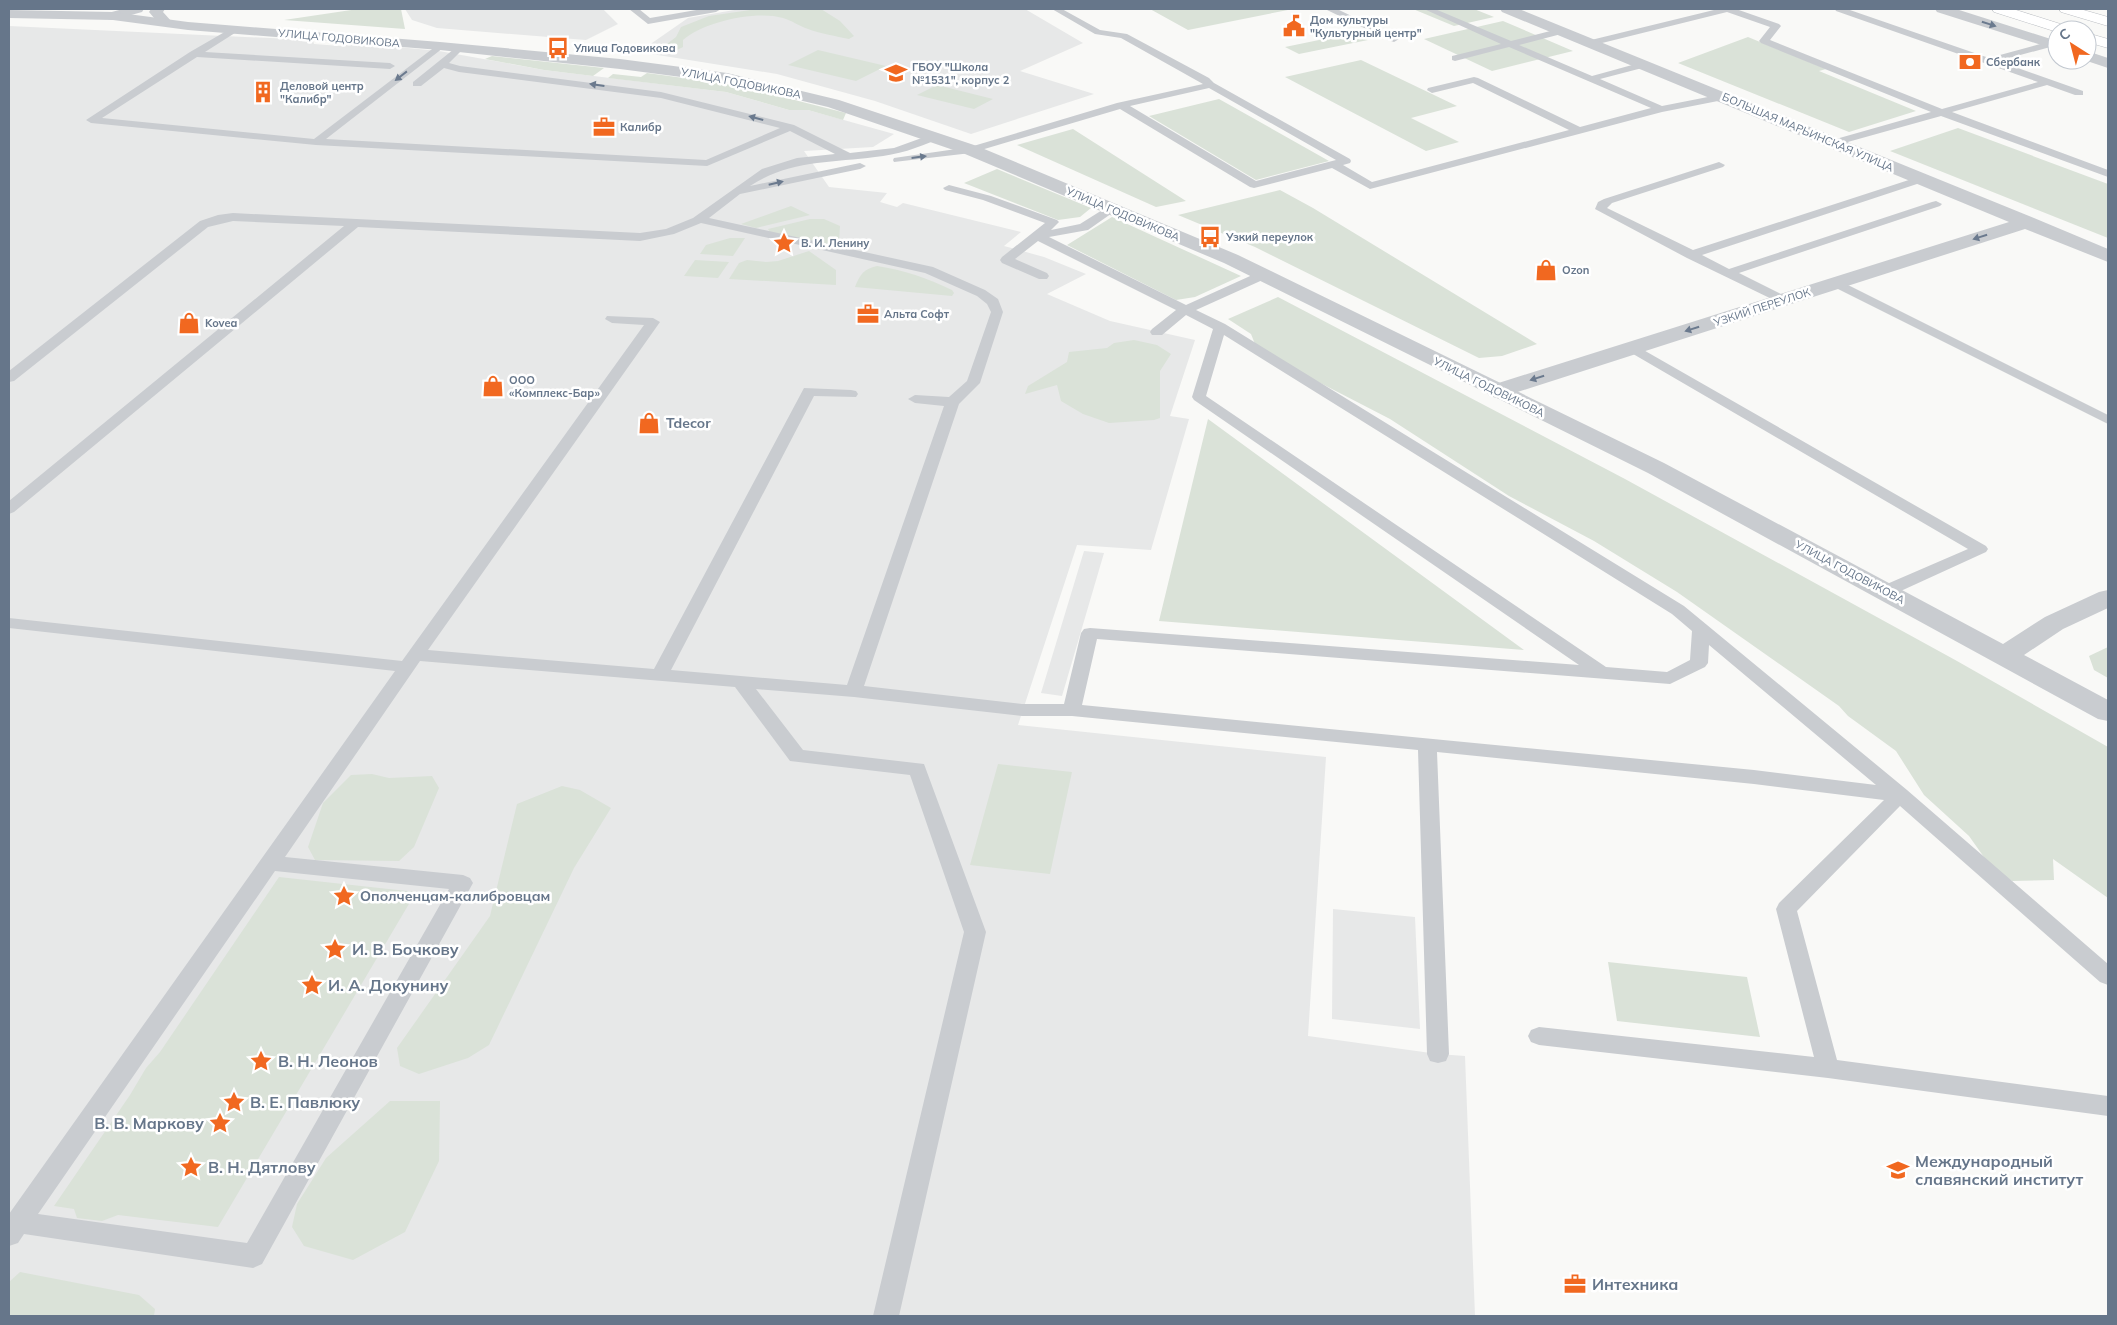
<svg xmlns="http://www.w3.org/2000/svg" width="2117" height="1325" font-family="Mulish,sans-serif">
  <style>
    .built { fill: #e7e8e8 }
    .green { fill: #dae2d8 }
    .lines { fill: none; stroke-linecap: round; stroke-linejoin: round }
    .primary-casing { stroke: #bcbfc4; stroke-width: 1 }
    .service { fill: #c9ccd0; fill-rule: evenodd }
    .minor { fill: #c9ccd0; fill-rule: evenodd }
    .tertiary { fill: #c9ccd0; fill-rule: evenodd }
    .primary { fill: #fff; fill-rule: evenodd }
    .oneway { fill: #6b7a8e }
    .labels { text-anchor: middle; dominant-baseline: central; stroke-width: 5; stroke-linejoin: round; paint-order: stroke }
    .far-poi-label { font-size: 11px; font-weight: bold; fill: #66768a; stroke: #fff; text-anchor: start }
    .far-street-label { font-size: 11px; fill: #66768a; stroke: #fff }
    .poi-label { font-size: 14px; font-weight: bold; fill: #66768a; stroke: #fff; text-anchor: start }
    .near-poi-label { font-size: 16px; font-weight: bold; fill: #66768a; stroke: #fff; text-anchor: start }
  </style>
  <rect width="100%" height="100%" fill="#f9f9f7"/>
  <path class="built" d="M405 9H603L618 24 586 40 437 28 412 20Z
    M740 9H1025L1083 43 1020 71 1094 94 971 134 875 101 777 74 639 52 688 18Z
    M9 26 313 40 314 44 340 46 356 43 439 51 544 70 726 92 789 110H808L894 134 873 147 804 151 829 187 887 193 880 202 897 207 903 203 1021 232 1004 246 1044 257 1086 274 1047 294 1110 321 1195 340 1170 416 1189 419 1151 550 1077 545 1018 725 1326 757 1308 1036 1438 1054 1465 1056 1475 1316H9Z
    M1084 551 1104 553 1062 696 1041 693Z
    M1333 909 1415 917 1420 1029 1332 1019Z"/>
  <path class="green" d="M358 9H401L405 29 284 20Z
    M757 9H821L840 21 854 36 849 39C836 36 821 34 808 29 799 26 791 20 783 18 756 10 703 22 683 40V47L671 53 663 47 676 37 681 27 709 16Z
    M1150 9H1293L1188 30Z
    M1413 9H1474L1494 17 1454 26Z
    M1503 21 1573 51 1492 71 1424 39Z
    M1353 33 1368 40 1299 54 1285 47Z
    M1748 37 1826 69 1819 71 1916 111 1849 132 1678 63Z
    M818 50 886 66 856 81 788 65Z
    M492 56 604 68 593 76 544 70 485 59Z
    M1361 60 1457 106 1411 118 1459 142 1426 151 1285 77Z
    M647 73 735 85 846 113 843 120 808 110H789L726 92 608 78 613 74 641 77Z
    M937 85 993 99 974 109 917 95Z
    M1219 99 1329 161 1256 180 1149 116Z
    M1958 128 2108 184V238L1890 151Z
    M1073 129 1186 201 1156 207 1017 145Z
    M997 169 1091 208 1080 217 1058 220 964 183Z
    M1280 190 1313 208 1537 344 1502 356 1479 358 1255 247 1178 215Z
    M791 206 810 215 756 228 741 224Z
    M1112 217 1241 276 1195 297 1176 300 1067 245Z
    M810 219H824L840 226 839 242 828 244 770 232 768 229Z
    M730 238H745L733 256 700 254 706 245Z
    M809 251 836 270V285L729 279 739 263 747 260 766 262 778 261Z
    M695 260 729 262 718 278 684 276Z
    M877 266C904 270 927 278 952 290L954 293 952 296 855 287C860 274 864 269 877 266Z
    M1278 297 1625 479 1957 661 2108 747V898L2053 859 2054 880 2012 881 1991 867 1969 836 1924 795 1896 751 1848 716 1839 706 1677 592 1594 541 1509 496 1390 419 1266 355 1257 349 1251 334 1228 319Z
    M1134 340 1157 345 1171 354 1160 371V418L1154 420 1109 423 1083 414 1061 401 1057 385 1025 394 1028 386 1067 362 1069 352 1107 348 1114 343Z
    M1208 419 1524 650 1159 621Z
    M2108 647V678L2094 670 2089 656Z
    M998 764 1072 772 1050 874 970 865Z
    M372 774 389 778 432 776 439 788 414 847 399 861 315 860 308 847 323 803 351 775Z
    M562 786 580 790 611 808 574 868 489 1045 468 1058 419 1074 400 1066 397 1048 490 916 517 804Z
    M279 877 416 892 218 1227 118 1215 102 1221 77 1218 74 1209 54 1206 130 1095 146 1068 160 1052Z
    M1608 962 1747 977 1760 1037 1617 1021Z
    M390 1101H440L439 1161 405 1232 353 1260 304 1246 292 1227 297 1204 326 1158Z
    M20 1272 139 1295 155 1309 154 1316H9V1282Z"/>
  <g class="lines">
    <g class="primary-casing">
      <path id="primary" d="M1992 9H2013L2070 27 2072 30H2057V32L1994 12Z
        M2059 9H2080L2108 17V26L2061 12Z
        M2087 33 2108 39V48L2087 42Z"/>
    </g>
    <path class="service" d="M629 9H639L650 18 702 9H721L716 12 648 24Z
      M1052 9H1062L1100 30 1127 34 1209 78 1214 83 1350 159 1351 161 1350 163 1343 165 1372 182 1569 130 1473 83 1432 93 1427 90 1428 88 1474 77 1478 78 1580 127 1651 108 1509 47 1455 61 1452 60V56L1501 44 1424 9H1435L1511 41 1562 28 1565 29V33L1519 45 1592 76 1643 62 1646 63V67L1600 79 1662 106 1723 94 1728 97 1723 100 1662 112 1370 189 1332 168 1254 188 1250 187 1120 109 971 153 894 162 893 160 894 158 970 147 1117 103 1203 84 1121 38 1095 34ZM1209 88 1336 160 1256 181 1130 106Z
      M1325 9H1337L1399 39 1394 42 1391 41Z
      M1718 9H1736L1779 24 1781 26 1770 40 1942 109 2038 82 1836 11 1835 9H1847L1989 58 2051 41 2054 42V46L1998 61 2083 91V95H2075L2047 85 1952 112 2108 170V177L1941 116 1837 145H1829L1828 143 1829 141 1931 112 1761 43 1759 41 1770 27 1727 12 1590 46 1585 43 1587 41Z
      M235 26 238 27V31L205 52 390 63 395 66 390 69 197 57 102 118 314 139 440 43 445 46 443 48 326 139 706 160 780 128 661 98 459 72 444 68 421 86H413V82L459 45 464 48 449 63 460 66 661 92 794 125 850 153 894 148 930 135H938L939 137 938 139C918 148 897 155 875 157 831 163 789 160 750 186L860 163 866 166 860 169 740 194 709 218 933 267 985 290 998 299 1003 312 980 383 959 404 864 686 1022 704H1064L1081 633 1084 629 1090 628 1579 665 1194 400 1192 397 1213 329 1186 315 1162 335H1152L1150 332 1152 329 1176 310 1038 241 1015 259 1047 273 1049 276 1047 279H1039L1002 263 1000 260 1002 257 1045 223 983 200 945 190 943 188 949 185 991 196 1057 220 1059 222 1051 230 1080 224 1107 207H1115L1117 209 1115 211 1088 230 1049 237 1186 305 1259 272H1267L1269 275 1267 278 1196 310 1225 324 1684 606 1907 790 2108 964V985L2100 982 1900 806 1797 911 1837 1060 2108 1096V1116L1828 1078 1539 1045 1531 1042 1528 1036 1531 1030 1539 1027 1814 1057 1776 909 1779 903 1884 800 1754 784 1437 752 1449 1054 1446 1061 1438 1063 1430 1061 1427 1054 1418 750 1072 716H1022L854 697 756 689 803 750 924 764 986 932 899 1316H873L964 932 910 775 790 761 735 687 420 661 285 857 463 875 470 878 473 883 262 1264 253 1268 24 1234 18 1243 9 1246V1214L395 671 9 628V618L402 661 644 325 612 323 605 319 607 316 653 318 660 322 428 650 654 669 804 388 851 390 856 391 858 394 856 397 814 396 671 670 847 685 944 406 915 403 908 399 915 395 949 397 967 381 991 312 987 304 977 296 925 273 701 223 674 234 640 241 358 227 14 512 9 514V501L344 226 233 221 208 227 14 381 9 382V371L200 221 218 215 233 213 640 233 666 229 693 218 762 169 797 158 835 154 790 131 707 166 316 145 91 123 86 120 190 52ZM1224 335 1672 614 1692 631 1690 660 1667 672 1606 667 1206 396ZM1097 639 1670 684 1705 667 1708 663 1709 645 1876 785 1754 770 1082 705ZM275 871 449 889 247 1243 38 1214Z
      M1719 162 1725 165 1723 167 1612 203 1607 208 1693 250 1918 177H1926L1928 179 1926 181 1702 255 1729 269 1932 202 1936 201 1942 204 1940 206 1739 273 1787 297 1788 300 1787 303 1782 304 1687 258 1595 209 1598 202 1604 199Z
      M1836 279 2108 415V424L1832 286 1830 283 1832 280Z
      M1633 344 1986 546 1988 549 1986 552 1892 595H1880L1878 591 1880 587 1968 549 1628 351 1626 348Z"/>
    <path class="minor" d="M123 9H144L142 12 113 20 108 19 106 16 108 13Z
      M151 9H165L163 12 172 22 170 25H160L149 12Z
      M1500 9H1519L2034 218 2108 249V262L2025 229 1505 396 1497 398 1489 396 1486 391 1489 386 2009 222 1502 12Z"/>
    <path class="tertiary" d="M1935 9H1956L2057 41V50L1937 12Z
      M9 10 113 12 188 22 440 42 620 59 727 73 839 100 977 146 1238 255 1664 463 2003 644 2045 617 2099 592 2108 590V608L2063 629 2024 655 2108 700V721L2098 719 1648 473 1224 263 965 154 828 107 727 83 620 69 440 50 188 30 113 20 9 18Z
      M2087 51 2108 58V68L2084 60H2087Z"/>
    <use href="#primary" class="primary"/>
  </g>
  <defs><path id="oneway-solid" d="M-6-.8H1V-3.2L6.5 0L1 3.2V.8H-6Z" transform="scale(1.25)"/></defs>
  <g class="oneway">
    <use href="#oneway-solid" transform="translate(1989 24) rotate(18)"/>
    <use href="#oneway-solid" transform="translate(401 76) rotate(142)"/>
    <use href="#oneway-solid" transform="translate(597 85) rotate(-172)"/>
    <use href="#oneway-solid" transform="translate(756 118) rotate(-165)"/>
    <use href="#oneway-solid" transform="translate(919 157) rotate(-7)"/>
    <use href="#oneway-solid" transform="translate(776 183) rotate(-13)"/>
    <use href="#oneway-solid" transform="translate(1980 237) rotate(162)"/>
    <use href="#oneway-solid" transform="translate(1692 329) rotate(162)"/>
    <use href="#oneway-solid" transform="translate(1537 378) rotate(162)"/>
  </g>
  <defs>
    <g id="civic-bare" transform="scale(1.725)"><path d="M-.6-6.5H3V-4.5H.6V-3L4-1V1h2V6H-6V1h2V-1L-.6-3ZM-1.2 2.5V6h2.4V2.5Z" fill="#f16820" stroke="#fff" stroke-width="2.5" paint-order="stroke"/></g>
    <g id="bus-bare" transform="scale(1.725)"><path d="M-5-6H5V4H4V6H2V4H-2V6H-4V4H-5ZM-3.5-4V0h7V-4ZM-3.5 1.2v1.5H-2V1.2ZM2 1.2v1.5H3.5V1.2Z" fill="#f16820" stroke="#fff" stroke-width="2.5" paint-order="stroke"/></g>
    <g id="bank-bare" transform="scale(1.725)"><path d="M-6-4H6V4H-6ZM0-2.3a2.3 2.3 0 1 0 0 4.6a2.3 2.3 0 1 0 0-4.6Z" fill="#f16820" stroke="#fff" stroke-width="2.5" paint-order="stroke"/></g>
    <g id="school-bare" transform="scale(1.725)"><path d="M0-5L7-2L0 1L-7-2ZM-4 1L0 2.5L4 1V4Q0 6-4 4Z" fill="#f16820" stroke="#fff" stroke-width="2.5" paint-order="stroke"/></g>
    <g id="building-bare" transform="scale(1.725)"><path d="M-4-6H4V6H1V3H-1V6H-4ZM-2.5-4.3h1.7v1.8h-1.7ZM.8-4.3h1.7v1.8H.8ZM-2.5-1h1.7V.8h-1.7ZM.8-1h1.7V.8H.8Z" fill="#f16820" stroke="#fff" stroke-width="2.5" paint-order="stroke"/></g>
    <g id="office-bare" transform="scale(1.725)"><path d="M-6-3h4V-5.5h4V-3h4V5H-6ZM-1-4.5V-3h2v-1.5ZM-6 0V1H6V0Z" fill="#f16820" stroke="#fff" stroke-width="2.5" paint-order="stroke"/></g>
    <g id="sight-bare" transform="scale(1.725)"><path d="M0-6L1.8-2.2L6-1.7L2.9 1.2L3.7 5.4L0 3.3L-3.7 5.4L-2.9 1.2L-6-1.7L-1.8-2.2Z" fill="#f16820" stroke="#fff" stroke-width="2.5" paint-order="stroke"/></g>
    <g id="shop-bare" transform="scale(1.725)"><path d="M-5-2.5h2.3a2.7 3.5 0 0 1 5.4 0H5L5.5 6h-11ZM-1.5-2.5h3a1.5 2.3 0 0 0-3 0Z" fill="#f16820" stroke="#fff" stroke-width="2.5" paint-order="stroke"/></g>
    <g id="university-bare" transform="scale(1.725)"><path d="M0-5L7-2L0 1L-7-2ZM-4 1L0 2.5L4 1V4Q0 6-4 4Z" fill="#f16820" stroke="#fff" stroke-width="2.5" paint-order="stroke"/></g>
  </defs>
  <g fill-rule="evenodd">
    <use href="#civic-bare" x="1294" y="26"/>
    <use href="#bus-bare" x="558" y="48"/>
    <use href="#bank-bare" x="1970" y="62"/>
    <use href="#school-bare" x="896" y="73"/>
    <use href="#building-bare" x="263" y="92"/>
    <use href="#office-bare" x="604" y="127"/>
    <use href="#bus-bare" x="1210" y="237"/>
    <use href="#sight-bare" x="784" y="243"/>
    <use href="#shop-bare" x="1546" y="270"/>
    <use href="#office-bare" x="868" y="314"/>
    <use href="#shop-bare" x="189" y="323"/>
    <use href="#shop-bare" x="493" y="386"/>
    <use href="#shop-bare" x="649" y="423"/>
    <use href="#sight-bare" x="344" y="896"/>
    <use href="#sight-bare" x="335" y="949"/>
    <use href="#sight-bare" x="312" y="985"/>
    <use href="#sight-bare" x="261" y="1061"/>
    <use href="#sight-bare" x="234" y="1102"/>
    <use href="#sight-bare" x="220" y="1123"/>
    <use href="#sight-bare" x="191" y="1167"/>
    <use href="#university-bare" x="1898" y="1170"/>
    <use href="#office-bare" x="1575" y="1284"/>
  </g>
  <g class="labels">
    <g class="far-poi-label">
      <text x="1310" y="20">Дом культуры<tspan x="1310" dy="13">"Культурный центр"</tspan></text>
      <text x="574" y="48">Улица Годовикова</text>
      <text x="1986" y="62">Сбербанк</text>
      <text x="912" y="67">ГБОУ "Школа<tspan x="912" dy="13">№1531", корпус 2</tspan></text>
      <text x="280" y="86">Деловой центр<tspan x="280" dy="13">"Калибр"</tspan></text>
      <text x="620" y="127">Калибр</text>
      <text x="1226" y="237">Узкий переулок</text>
      <text x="801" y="243">В. И. Ленину</text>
      <text x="1562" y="270">Ozon</text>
      <text x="884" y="314">Альта Софт</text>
      <text x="205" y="323">Kovea</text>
      <text x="509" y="380">ООО<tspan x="509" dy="13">«Комплекс-Бар»</tspan></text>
    </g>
    <g class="far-street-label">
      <text transform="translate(339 38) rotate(5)">УЛИЦА ГОДОВИКОВА</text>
      <text transform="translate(741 83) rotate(11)">УЛИЦА ГОДОВИКОВА</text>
      <text transform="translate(1808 132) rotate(23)">БОЛЬШАЯ МАРЬИНСКАЯ УЛИЦА</text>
      <text transform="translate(1123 214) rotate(23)">УЛИЦА ГОДОВИКОВА</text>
      <text transform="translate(1762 307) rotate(-18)">УЗКИЙ ПЕРЕУЛОК</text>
      <text transform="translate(1489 387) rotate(26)">УЛИЦА ГОДОВИКОВА</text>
      <text transform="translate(1850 572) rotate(28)">УЛИЦА ГОДОВИКОВА</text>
    </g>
    <g class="poi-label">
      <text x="666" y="423">Tdecor</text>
      <text x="360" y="896">Ополченцам-калибровцам</text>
    </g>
    <g class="near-poi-label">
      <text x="352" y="949">И. В. Бочкову</text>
      <text x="328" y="985">И. А. Докунину</text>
      <text x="278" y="1061">В. Н. Леонов</text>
      <text x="250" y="1102">В. Е. Павлюку</text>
      <text x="204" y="1123" text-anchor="end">В. В. Маркову</text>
      <text x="1915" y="1161">Международный<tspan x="1915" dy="18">славянский институт</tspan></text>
      <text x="208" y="1167">В. Н. Дятлову</text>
      <text x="1592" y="1284">Интехника</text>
    </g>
  </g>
  <rect width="2117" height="1325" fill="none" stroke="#66768a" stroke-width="20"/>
  <g transform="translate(2072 45) rotate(324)"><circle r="24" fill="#ffffff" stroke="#c2c8d0"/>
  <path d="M0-4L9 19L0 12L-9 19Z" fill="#f16820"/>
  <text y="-8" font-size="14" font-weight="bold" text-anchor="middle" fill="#66768a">С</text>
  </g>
</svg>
